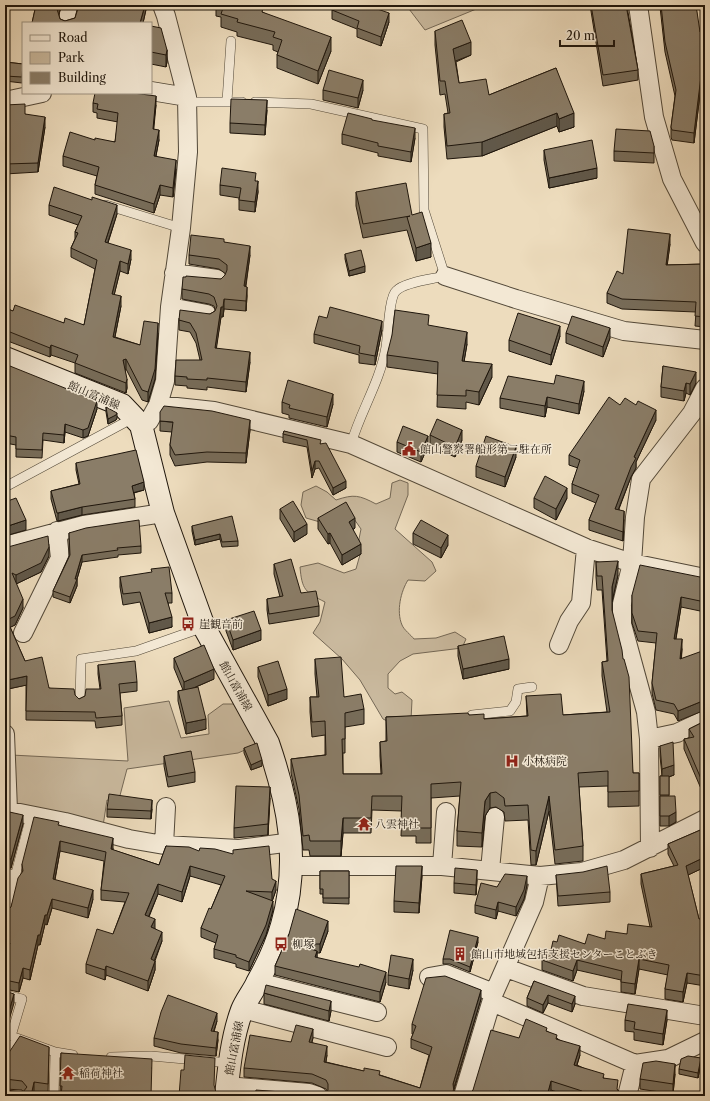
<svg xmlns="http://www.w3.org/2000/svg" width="710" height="1101" font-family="'Libre Caslon Text','Noto Serif JP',serif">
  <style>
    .green { fill: #caba9f; stroke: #746856 }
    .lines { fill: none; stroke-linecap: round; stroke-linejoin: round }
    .service-casing { stroke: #524838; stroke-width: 10 }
    .minor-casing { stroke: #524838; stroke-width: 20 }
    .secondary-casing { stroke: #1f160c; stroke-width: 24 }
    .service { stroke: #f3e8d4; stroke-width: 9 }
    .minor { stroke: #f3e8d4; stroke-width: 18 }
    .secondary { stroke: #f3e8d4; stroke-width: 22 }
    .wall { fill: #776c59; stroke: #1f160c }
    .shaded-wall { fill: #615849; stroke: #1f160c }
    .building { fill: #8a7d68; stroke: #1f160c }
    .labels { text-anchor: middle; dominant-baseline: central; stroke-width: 3; stroke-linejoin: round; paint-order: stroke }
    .street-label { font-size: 11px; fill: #1f160c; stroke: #f3e8d4 }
    .poi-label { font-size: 11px; fill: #1f160c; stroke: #f3e8d4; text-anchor: start }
  </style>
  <rect width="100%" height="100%" fill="#eddcbd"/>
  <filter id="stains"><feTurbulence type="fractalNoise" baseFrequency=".005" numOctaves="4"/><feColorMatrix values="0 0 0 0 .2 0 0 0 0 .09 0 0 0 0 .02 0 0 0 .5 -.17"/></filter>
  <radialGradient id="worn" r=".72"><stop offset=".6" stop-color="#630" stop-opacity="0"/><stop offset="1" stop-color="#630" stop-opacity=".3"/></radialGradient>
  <path class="green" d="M406 5H486L425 30Z
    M400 480 408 483V495L395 529 432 562 436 571 425 581 408 580C401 591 396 611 402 625 404 630 411 635 414 639L436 638 455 632 466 639 462 648 413 654 400 661 388 674V688L395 694 402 692 412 700 411 720 400 727 383 719 360 680 342 659 313 633 320 622 325 602C305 592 302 590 300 567L318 563 344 573 356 569 361 551 359 539 361 529 352 516 320 522 306 518 301 505 303 492 316 486 327 492 336 500C354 494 359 495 376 504L390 498 392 483Z
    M169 701 181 738 209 734 208 715 223 704H234L255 742 254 746 238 753 127 769 118 803 107 800 103 826 12 807 11 755 128 761 124 708Z"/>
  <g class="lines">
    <g class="service-casing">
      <path id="service" d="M227 101 231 41
        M186 102H242
        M255 102 311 104 423 129 424 210 445 276C433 279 404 282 396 291 389 297 388 335 386 347 380 382 361 410 351 444
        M106 205 181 228
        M5 487 133 418
        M80 702 81 659 136 651 204 627
        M472 715 510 711 516 702 518 689 532 687
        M5 915 31 816
        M5 995 22 999 11 1036 55 1052 73 1055
        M111 1057 151 1056 230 1063
        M5 1059 17 1038
        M54 1096 55 1052"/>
    </g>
    <g class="minor-casing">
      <path id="minor" d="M638 5 654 117 672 179 705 243
        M67 23 69 13
        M151 91 187 97
        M5 101 42 93
        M174 273 217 279
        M445 276 516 299 624 331 705 340
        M170 307 207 314
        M158 405 214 411 351 444 586 548 632 563 705 578
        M141 425 149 421 158 405 165 381 170 307 181 228 188 152 187 97 166 16 162 5
        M5 546 84 525 163 513
        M23 633 60 558 57 531
        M559 645 569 621 581 603 586 548
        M5 734 8 810
        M649 739 677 733 705 720
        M5 810 65 822 129 839 164 845 239 849 292 842
        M164 845 166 807
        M650 848 649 739 646 712 622 624V604L632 563 635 517 641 479 692 413 705 388
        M292 866H442L540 876 582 872 624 860 705 819
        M442 866 446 812
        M490 870 495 817
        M5 878 13 879
        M506 968 583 996 705 1016
        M429 977 446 974 494 993
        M258 982 377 1012
        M492 1002 635 1064 668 1059 705 1041
        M243 1009 387 1047
        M227 1086 309 1093 318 1096
        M463 1096 494 993 534 902 540 876
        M627 1096 635 1064"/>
    </g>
    <g class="secondary-casing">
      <path id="secondary" d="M5 358 122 405 141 425 163 513 204 627 268 743C289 804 300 862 282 925 277 943 266 967 257 983 253 992 246 1000 242 1010 232 1037 229 1067 226 1096"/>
    </g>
    <use href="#service" class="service"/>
    <use href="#minor" class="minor"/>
    <use href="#secondary" class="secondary"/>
  </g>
  <path class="wall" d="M36 5H63L61 6 59 15 60 19 65 21 75 18 77 10 76 5H147L143 23H32Z
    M216 5H250L331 51 318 84 277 68V55L278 52 273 50V45L237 36V32L221 27V17L216 16Z
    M590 5H628V12L638 70V80L603 86Z
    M648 5H696L702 78 694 143 672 140 671 137V127L675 96 665 52 660 7 649 9Z
    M332 10 389 22 381 46 357 37V29L332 19Z
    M151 26 167 50V62L166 67 151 64Z
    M435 31 471 55 456 62 459 83 489 95 556 68 574 127 559 132 557 126 482 156 447 159 444 127V114L448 113 445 94 440 95 435 45Z
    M5 62 23 64 22 83 5 81Z
    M323 90H363L358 108 323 100Z
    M135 93V94L156 105 153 129 159 140 156 156 176 169 173 197 160 195 154 213 95 194V185L97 176 63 166V156L95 140 115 142 118 122 97 118V113L93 112V103Z
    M5 105 25 114 45 127 38 172 5 174Z
    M267 110 265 135 230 133V123Z
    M342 134 415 138 411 162 378 156V153L342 144Z
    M654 146V163L614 161V151Z
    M544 150 597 178 549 188 544 160Z
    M256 181 258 192 255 212 239 210V198L220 195V185Z
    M5 185 6 203V213H5Z
    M356 192 412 215 431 257 416 261 407 230 363 238 356 206Z
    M49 205 117 214 108 243 131 259 128 274 120 271 114 295 121 306 115 337 140 345 158 333 155 379 148 402 142 400 126 369H125L127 388 126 393 75 373V363L51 355 50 357 5 340V308L13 311 64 323 84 325 95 269 71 257V248L75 239V232L78 225 49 215Z
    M224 242 250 255 246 286 247 296 246 311 224 309 223 317H221L216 348 250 362 246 392 207 387V390L187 388V386L175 385V376L200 360 196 343 190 332 179 330V320L210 314 215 311V310L214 306 209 304 182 299V289L221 279 226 274 219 269 189 264V255Z
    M670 244 667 265 705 264V327L695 326 696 312 622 309 607 303V293L623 274Z
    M345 254 365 272 349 276 345 259Z
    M429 326 467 344 464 361 492 377 479 405 466 402V409L437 407 438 374 387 367V355Z
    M382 330 375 365 359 363V355L314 343V334Z
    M566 333 610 338 603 357 566 343Z
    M560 336 551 365 509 351V340Z
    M5 364 97 409 88 436 83 438 65 432 64 443 43 440 42 458 16 457V445L5 443Z
    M663 366 696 383 690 395 686 393 684 401 661 397V387Z
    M584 391 579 414 547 407 545 417 500 408V398Z
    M282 402 333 404 327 427 289 418V415L282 413Z
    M620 405 656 420 636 462V468L631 477 619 509 624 520 623 541 589 530V520L596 503 572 493V484L578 468 569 465V455Z
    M106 407 117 418 116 420 108 424 106 412Z
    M160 421 250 430 246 463 207 462 175 466 170 455V445L172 432 160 431Z
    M284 431 321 444 346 488 333 495 319 468 315 469 312 478 307 447 283 442V434Z
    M430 435 462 440 455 457 430 446Z
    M397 442 428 446 421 462 397 452Z
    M516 457 505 487 476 477V466Z
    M76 463 144 490 134 493 135 499V507L82 515 58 521H57L51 499V491L79 484 76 470Z
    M534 498H567L556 520 534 508Z
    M280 509 307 534 294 542 280 519Z
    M318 518 355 528 353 530 361 554 342 565 330 543 328 544 318 529Z
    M192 526 238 541V546L222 547 220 539 195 545 192 531Z
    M69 533 141 546V553L118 555V557L82 562 77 579V586L70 603 53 597V591L69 556Z
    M413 533 448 545 441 558 413 544Z
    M5 547 49 556 41 572 16 584 23 608 15 625 10 627 25 661 49 688 75 695 79 699 100 689 98 674V665L137 682V691L120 693 122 716V725L96 728 95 721 26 720V685L8 689 5 678Z
    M596 562 618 575 612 602V610L633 773H639V806L608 807V786L579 787 583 846V861L555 864 549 811 536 865H531L528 820 505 821 504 812 496 807 490 808 485 816 482 847 457 846V831L460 796 431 798V843H416V836H401L402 811 372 810 371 833H343L341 856H310L309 850H303L299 809 291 773V759L325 755V735L312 737 310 712V697H317L315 674V659L344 697 364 709V724L345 727V753H343V774H381L380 756V742L386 741V717L469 715 484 719 527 716 526 696 563 715 607 712 602 676V662L607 661 602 590H597L596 577Z
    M274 564 301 593 319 606V616L269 624 267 610V599L280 597 274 574Z
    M120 577 172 593V603H168L172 627 149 633 140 602 123 605 120 587Z
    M705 578V612L681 607 676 639 682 649 678 721 674 714 656 710 652 693V683L656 643 638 641 632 623V595Z
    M226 620 261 640 233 650 226 631Z
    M458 646 509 669 463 679 458 656Z
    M174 658 214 679 196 687 206 729 186 734 178 701V691L183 690 174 668Z
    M258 667 287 699 268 706 258 677Z
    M705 721V798L684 749V739L689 738V729Z
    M660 746 674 775 669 777V796L676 822 669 826H660V776H662L660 756Z
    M244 748 262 766 251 770 244 753Z
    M164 756 195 772V782L168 787 164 766Z
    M270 798 268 835 234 838V828Z
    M107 809H152L151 819 107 817Z
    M5 811 23 824 11 868H5Z
    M59 825 113 848V850L159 865 166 846 272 879 276 890 272 901 273 910 266 935 249 971 236 967V964L214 958V949L216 943 201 937V928L211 909 221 885 190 876 182 902 158 894 149 917 155 929 162 941 155 961V970L148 991 106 975 105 980 86 973V964L113 934 125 902 101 900V890L104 861 60 851 55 880 93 899 88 918 52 908 47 925 45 924 40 945H38L30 980 23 978 19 992 5 989V959L7 953H5V911H7L11 907 22 873V864Z
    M705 828V867L688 875 699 919H705V986L687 983 683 1002 665 999V989L668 975 639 969 635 994 621 992V980L577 970 573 981 542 970V960L551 950 557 942 585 944 605 939 627 934 650 927 641 884V874L674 866 668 854V844Z
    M320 871H349V904L323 903V894H320Z
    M556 875 610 892V902L558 906Z
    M422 876 419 913 394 912V901Z
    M477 880 476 895 454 893V883Z
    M527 885 524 899 516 916 498 911 496 919 475 913V905L497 887Z
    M328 931 320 953H317V958L386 982 380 1002 275 975V966L289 934Z
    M478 942 470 972 450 964H443V959Z
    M413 970 409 989 388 985V975Z
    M534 981 575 1004 572 1012 548 1003 543 1013 527 1006V998Z
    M264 993 331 1011 329 1021 264 1004Z
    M481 999 454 1090V1096H322L325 1095 327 1091 326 1089 312 1083 244 1077V1068L291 1042 313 1038 312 1042 327 1055 326 1062 380 1075 420 1088 429 1055 411 1048V1039L413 1034H412V1024Z
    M625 1020H667L663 1045 634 1040V1032L625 1031Z
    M217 1021 214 1032 218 1040 216 1056 181 1053 154 1046V1038Z
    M547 1031 580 1055 577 1065 604 1078 618 1090 621 1096H569L551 1090 550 1096H468L519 1038Z
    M49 1047 48 1094 34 1092H23L22 1090 5 1089V1055Z
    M61 1053 152 1068 61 1095H60Z
    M701 1063 698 1078 679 1074V1069Z
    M675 1074 673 1094 640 1089V1079Z"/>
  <path class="shaded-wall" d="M58 5H63L61 6 57 21V9Z
    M145 5H147L143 23H140Z
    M389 13V22L381 46V37Z
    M331 37V51L318 84V71Z
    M471 42V55L453 62V49Z
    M167 50V62L166 67V55Z
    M702 68H705V78H702L694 143V133Z
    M363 80V90L358 108V98Z
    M156 96V105L153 138V129Z
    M267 100V110L265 135V125Z
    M557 113V126L482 156V142Z
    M574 113V127L559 132V119Z
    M45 117V127L38 172V163Z
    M415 128V138L411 162V152Z
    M159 130V140L154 165V156Z
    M176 160V169L173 197V188Z
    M597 168V178L549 188V178Z
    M258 181V192L255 212V202Z
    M160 185V195L154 213V204Z
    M117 205V214L105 251V242Z
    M670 234V244L666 275V265Z
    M431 243V257L416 261V248Z
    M250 246V255L244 296V286Z
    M131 250V259L128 274V264Z
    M120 261V271L112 304V294Z
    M365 266V272L349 276V271Z
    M247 287V296L246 311V301Z
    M121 296V306L113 346V337Z
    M224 299V309L223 317V307Z
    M221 307V317L215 358V348Z
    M382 321V330L375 365V356Z
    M158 323V333L155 379 148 402V392Z
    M560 326V336L551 365V355Z
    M610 328V338L603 357V347Z
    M467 332V344L462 374V361Z
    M51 345V355L50 357V348Z
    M250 352V362L246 392V382Z
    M126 359V369L123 370V360Z
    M492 364V377L479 405V392Z
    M696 372V383L690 395V384Z
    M127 379V388L126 393V383Z
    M584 381V391L579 414V404Z
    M686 383V393L684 401V391Z
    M333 394V404L327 427V417Z
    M547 397V407L545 417V406Z
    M97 401V409L88 436 83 438V430Z
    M656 410V420L636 462V468L631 477 615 518V509L634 457Z
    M117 413V418L116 420 108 424V419Z
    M250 420V430L246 463V453Z
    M65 424V432L64 443V435Z
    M462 430V440L455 457V447Z
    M428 436V446L421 462V452Z
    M516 447V457L505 487V477Z
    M315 461V469L312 478V471Z
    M346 481V488L333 495V488Z
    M144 482V490L132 493V486Z
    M567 488V498L556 520V509Z
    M82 507V515L58 521V513Z
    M624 511V520L623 541V532Z
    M355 518V528L349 532V522Z
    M26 520V530L5 536V527Z
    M307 524V534L294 542V532Z
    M330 533V543L328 544V534Z
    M220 534V539L195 545V540Z
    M448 535V545L441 558V548Z
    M361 544V554L342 565V555Z
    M49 547V556L41 572 16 584V575Z
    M82 555V562L77 579V586L70 603V597L75 579Z
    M618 561V575L612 602V587Z
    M681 597V607L674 649V639Z
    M23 599V608L15 625 7 629V620Z
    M172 617V627L149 633V623Z
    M261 630V640L233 650V640Z
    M682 639V649L680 669V659Z
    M509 659V669L463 679V669Z
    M214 669V679L184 692V682Z
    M27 676V685L8 689V680Z
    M287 689V699L268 706V695Z
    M705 700V710L678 721V711Z
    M206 719V729L186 734V723Z
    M262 760V766L251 770V765Z
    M674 765V775L662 779V769Z
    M270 787V798L268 835V824Z
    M490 793V808L485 816 482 847V833L485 801Z
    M549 796V811L536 865V851Z
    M152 800V809L151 819V811Z
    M676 812V822L669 826V816Z
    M23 815V824L11 868V859Z
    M343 818V833L341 856V841Z
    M113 838V848L111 858V849Z
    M60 841V851L53 889V879Z
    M705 857V867L686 876V866Z
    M190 866V876L182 902V892Z
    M422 866V876L419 913V903Z
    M477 870V880L476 895V885Z
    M527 876V885L524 899 516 916V907Z
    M6 879V889L5 891V882Z
    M276 881V890L272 902V892Z
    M158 884V894L145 925V915Z
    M93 890V899L88 918V908Z
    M52 899V908L47 925V915Z
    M273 901V910L266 935 249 971V962Z
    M498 902V911L496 919V910Z
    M45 915V924L40 945V935Z
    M155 919V929L151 927Z
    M328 921V931L320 953V944Z
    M162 932V941L151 969V959Z
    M38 935V945L30 980V970Z
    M478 937V942L470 972V967Z
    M317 951V961L315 957Z
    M413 959V970L409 989V979Z
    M639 959V969L635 994V984Z
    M577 960V970L573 981V971Z
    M155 961V970L148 991V981Z
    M106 966V975L105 980V970Z
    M23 968V978L19 992V983Z
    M386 972V982L380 1002V992Z
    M687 973V983L683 1002V992Z
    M481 990V999L453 1091V1084Z
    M14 994V1003L5 1034V1025Z
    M548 995V1003L543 1013V1005Z
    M575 996V1004L572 1012V1004Z
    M331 1001V1011L329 1021V1011Z
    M667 1010V1020L663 1045V1034Z
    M217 1013V1021L211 1039V1031Z
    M313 1029V1038L309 1051V1042Z
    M8 1032V1041L5 1047V1037Z
    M218 1032V1040L216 1056V1048Z
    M327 1046V1055L324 1071V1062Z
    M580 1046V1055L574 1074V1065Z
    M701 1058V1063L698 1078V1073Z
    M675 1064V1074L673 1094V1084Z
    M551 1081V1090L550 1096H547Z
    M34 1082V1092L33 1096H31Z"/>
  <path class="building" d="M36 5H58L57 9 60 19 65 21 75 18 79 5H145L140 23H32Z
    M224 5H250L263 8 262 12 331 37 318 71 277 55 282 40 273 37 275 32 237 22 238 19 221 14Z
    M334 5H366L389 13 381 37 357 28 359 21 332 10Z
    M591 5H626L638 70 603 75Z
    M661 5H696L700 32 705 33V68H702L694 133 672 130 671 127 676 90 665 42Z
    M462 20 471 42 453 49 459 83 486 79 489 95 556 68 574 113 559 119 557 113 482 142 447 146 444 114 450 113 445 81H440L435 31Z
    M151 26 161 28 167 50 166 55 151 52Z
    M5 62 23 64 22 77 5 76Z
    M329 70 363 80 358 98 323 90Z
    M95 93H133L156 96 153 129 159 130 154 156 176 160 173 188 160 185 154 204 95 185 99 167 63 156 70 132 95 140V138L115 142 118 113 97 109 98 104 93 103Z
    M231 99 267 100 265 125 230 123Z
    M25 104V114L45 117 38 163 5 164V105Z
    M348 113 372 119V120L415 128 411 152 378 146V143L342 134Z
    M616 129 650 131 654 146V153L614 151Z
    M592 140 597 168 549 178 544 150Z
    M222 168 256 173 255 181H258L255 202 239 200 241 188 220 185Z
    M406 183 412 215 422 212 431 243 416 248 407 217 410 216 363 224 356 192Z
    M5 185 6 203H5Z
    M54 187 92 200V197L117 205 105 242 131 250 128 264 120 261 112 294 121 296 113 337 140 345 144 321 158 323 155 369 148 392 142 390 126 359 123 360 127 379 126 383 75 363 78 355 51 345 50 348 5 330V308L13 311 15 305 64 323 65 318 84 325 97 260 71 248 78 233 75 232 82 216 49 205Z
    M628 229 670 234 666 265 705 264V317L695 316 696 302 622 299 607 293 617 271 623 274Z
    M191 235 224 239V242L250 246 244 286 247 287 246 301 224 299 223 307H221L215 348 250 352 246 382 207 378V380L187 379V377L175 376 176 360H202L196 333 190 323 179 320 180 310 210 314 215 311 217 306 214 297 209 294 182 289 183 277H186V276L221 279 225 275 227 270V265L219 259 189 255Z
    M361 250 365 266 349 271 345 254Z
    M330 307 382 321 375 356 359 353 360 346 314 334 319 316 327 318Z
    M395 310 429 315 428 325 467 332 462 361 492 364 479 392 466 390V396L437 395 438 362 387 355 392 335Z
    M518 313 560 326 551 355 509 340Z
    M572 316 610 328 603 347 566 333Z
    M5 364 97 401 88 428 83 430 65 424 64 435 43 433 42 450 16 449V437L5 435Z
    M663 366 696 372 690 384 686 383 684 391 661 387Z
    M556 375 584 381 579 404 547 397 545 406 500 398 508 376 554 384Z
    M288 380 333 394 327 417 289 408 290 405 282 402Z
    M609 397 620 405 625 398 636 405 638 401 656 410 634 457 636 458 631 467 615 509 624 511 623 532 589 520 599 495 572 484 580 460 569 455Z
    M164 406 212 411 250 420 246 453 207 452 175 455 170 445 173 422 160 421V412Z
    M106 407 117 413 116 415 108 419Z
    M437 419 462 430 455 447 430 435Z
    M403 426 428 436 421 452 397 442Z
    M284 431 321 440 320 444 326 443 346 481 333 488 319 461H315L312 471 307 440 283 434Z
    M486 436 516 447 505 477 476 466Z
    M136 450 144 482 132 486 135 499 82 507 58 513H57L51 491 80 484 76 463Z
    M545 476 567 488 556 509 534 498Z
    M16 498 26 520 5 527V502Z
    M293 501 307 524 294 532 280 509Z
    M346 502 355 518 349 522 361 544 342 555 330 533 328 534 318 518Z
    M232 516 238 541 222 542 220 534 195 540 192 526Z
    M139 520 141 546 117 548 118 550 82 555 75 579H77L70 597 53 591 70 555 69 533 86 528Z
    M421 520 448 535 441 548 413 533Z
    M48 536 49 547 41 563 16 575 12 573 23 599 15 616 7 620 25 661 42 657 49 688 74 689 75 695 79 699 85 696 86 689H101L98 665 135 661 137 682 119 684 122 716 96 718 95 712 26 711 27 676 8 680 5 669V547H8Z
    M291 559 301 593 316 591 319 606 269 614 267 599 283 596 274 564Z
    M618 561 612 587V610L622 650 623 659H624L629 677 633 773H639V791L608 792V771L578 773 583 846 555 850 549 796 536 851 531 850 528 805 505 806 504 798 496 792 490 793 485 801 482 833 457 831 461 782 431 784V828H416V821H401L402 796H372L371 818H343L341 841H310L309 835 303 836 299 795 291 759 326 755 325 721 312 722 310 697H319L315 659 341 657 344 697 361 694 364 709 345 713V739H342L343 774H382L380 742 387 741 386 717 468 713 469 715 484 714V719L528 716 526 696 561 694 563 715 610 712 602 662 608 661 602 576H597L596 562Z
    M640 565 705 578V602L681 597 674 639H682L680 659 705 650V700L678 711 674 704 656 700 652 683 657 633 638 631 632 613V595Z
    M169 567 172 593H165L172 617 149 623 140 592 123 594 120 577 152 572 151 569Z
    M254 611 261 630 233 640 226 620Z
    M504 636 509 659 463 669 458 646Z
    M204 645 214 669 184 682 174 658Z
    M278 661 287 689 268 695 258 667Z
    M198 687 206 719 186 723 178 691Z
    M705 721V788L684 739 694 737 689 729Z
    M673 742 674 765 662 769 660 746Z
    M257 743 262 760 251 765 244 748Z
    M191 751 195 772 168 777 164 756Z
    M660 776H669V795H660Z
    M236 786 270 787 268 824 234 828Z
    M109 794 152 800 151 811 107 809Z
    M660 796H675L676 812 669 816H660Z
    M5 811 23 815 11 859H5Z
    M34 817 59 822 58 825 113 838 111 849 159 865 166 846 189 847 199 851 200 848 215 849 233 854V850L269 846 272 879 276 881 272 892 246 891 273 901 266 925 249 962 236 957V955L214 949 218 935 201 928 209 908 211 909 225 876 190 866 182 892 158 884 145 915 155 919 151 927 162 932 151 959 155 961 148 981 106 966 105 970 86 964 97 929 113 934 129 893 101 890 106 852 60 841 53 879 93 890 88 908 52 899 47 915H45L40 935H38L30 970 23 968 19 983 5 980V959L10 943H5V911H7L11 907 18 878 23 871 22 864Z
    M705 828V857L686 866 699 919H705V976L687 973 683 992 665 989 669 965 639 959 635 984 621 982 622 971 577 960 573 971 542 960 546 949 551 950 553 941 557 942 559 935 585 944 588 934 605 939 606 931 627 934 628 924 652 927 641 874 678 865 668 844Z
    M396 866H422L419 903 394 901Z
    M607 866 610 892 558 896 556 875 583 872Z
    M455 868 477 870 476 885 454 883Z
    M320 871H349V898H323V889H320Z
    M505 874 527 876 524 890 516 907 498 902 496 910 475 905 481 883 497 887Z
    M296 909 328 921 320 944H295L317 951 315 957 359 967 360 964 386 972 380 992 275 966 289 934Z
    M450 930 478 937 470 967 450 959H443Z
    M391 955 413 959 409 979 388 975Z
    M445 976 481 990 453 1084 454 1092 452 1091 451 1096H322L325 1095 328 1090V1084L326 1080 312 1074 244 1068 250 1035 291 1042 296 1025 313 1029 309 1042 327 1046 324 1062 364 1071V1068L380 1071 379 1075 420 1088 432 1047 411 1039 416 1026 412 1024 426 978Z
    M534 981 575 996 572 1004 548 995 543 1005 527 998Z
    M266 985 331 1001 329 1011 264 993Z
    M5 991 14 994 5 1025 8 1032 5 1037Z
    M168 995 217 1013 211 1031 218 1032 216 1048 181 1044 154 1038 161 1012Z
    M628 1004 667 1010 663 1034 634 1029 635 1022 625 1020Z
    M526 1019 547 1028 546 1031 557 1035 556 1039 580 1046 574 1065 604 1074 603 1078 618 1080 617 1089 621 1095 620 1096H581L582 1091 551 1081 547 1096H525L509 1091 507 1096H468L473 1090 491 1030 519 1038Z
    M20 1036 49 1047 48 1084 34 1082 31 1096H5V1090L23 1092 27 1087 22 1081 5 1079V1055L8 1054Z
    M61 1053 152 1059 151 1096H61L62 1086H60Z
    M185 1055 215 1058 214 1085 217 1096H179L181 1070H184Z
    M688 1056 701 1058 698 1073 679 1069 681 1059Z
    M656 1061 675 1064 673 1084 640 1079 643 1063Z
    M256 1090 307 1094 315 1096H255Z"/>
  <defs>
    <g id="civic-bare" transform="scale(1.08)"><path d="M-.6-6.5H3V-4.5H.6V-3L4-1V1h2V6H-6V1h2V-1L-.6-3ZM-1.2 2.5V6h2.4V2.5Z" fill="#8f2418" stroke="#f3e8d4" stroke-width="2.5" paint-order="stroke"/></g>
    <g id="bus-bare" transform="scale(1.08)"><path d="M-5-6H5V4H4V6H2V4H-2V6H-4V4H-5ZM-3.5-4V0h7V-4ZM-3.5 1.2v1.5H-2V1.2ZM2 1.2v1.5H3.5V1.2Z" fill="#8f2418" stroke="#f3e8d4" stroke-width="2.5" paint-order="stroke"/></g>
    <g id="hospital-bare" transform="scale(1.08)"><path d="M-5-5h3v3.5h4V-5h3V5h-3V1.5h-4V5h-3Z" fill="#8f2418" stroke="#f3e8d4" stroke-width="2.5" paint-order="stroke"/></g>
    <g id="temple-bare" transform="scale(1.08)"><path d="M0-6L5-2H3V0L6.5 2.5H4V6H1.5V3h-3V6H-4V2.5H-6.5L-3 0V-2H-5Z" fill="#8f2418" stroke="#f3e8d4" stroke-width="2.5" paint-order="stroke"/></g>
    <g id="building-bare" transform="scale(1.08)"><path d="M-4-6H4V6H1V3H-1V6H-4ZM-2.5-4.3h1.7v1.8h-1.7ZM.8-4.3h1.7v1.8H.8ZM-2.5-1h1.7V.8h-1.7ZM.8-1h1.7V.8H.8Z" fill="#8f2418" stroke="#f3e8d4" stroke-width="2.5" paint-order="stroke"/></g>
  </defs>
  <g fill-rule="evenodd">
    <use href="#civic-bare" x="409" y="449"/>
    <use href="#bus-bare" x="188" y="624"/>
    <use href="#hospital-bare" x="512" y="761"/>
    <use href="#temple-bare" x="364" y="824"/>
    <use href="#bus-bare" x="281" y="944"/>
    <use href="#building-bare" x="460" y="954"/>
    <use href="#temple-bare" x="68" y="1073"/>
  </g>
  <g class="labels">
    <g class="street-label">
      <text transform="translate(94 395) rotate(23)">館山富浦線</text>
      <text transform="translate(236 686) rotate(61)">館山富浦線</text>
      <text transform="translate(234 1048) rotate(-79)">館山富浦線</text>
    </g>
    <g class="poi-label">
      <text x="420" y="449">館山警察署船形第二駐在所</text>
      <text x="199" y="624">崖観音前</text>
      <text x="523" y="761">小林病院</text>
      <text x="375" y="824">八雲神社</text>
      <text x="292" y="944">柳塚</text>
      <text x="471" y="954">館山市地域包括支援センターことぶき</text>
      <text x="79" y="1073">稲荷神社</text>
    </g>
  </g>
  <rect width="710" height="1101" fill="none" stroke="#eddcbd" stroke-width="20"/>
  <rect x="6" y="6" width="698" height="1089" fill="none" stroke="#1f160c" stroke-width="2"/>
  <rect x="10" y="10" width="690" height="1081" fill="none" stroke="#1f160c"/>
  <rect x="22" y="22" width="130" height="72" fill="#f3e8d4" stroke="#9e9484"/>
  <rect x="30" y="35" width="20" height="6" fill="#f3e8d4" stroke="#9e9484"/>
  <text x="58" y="42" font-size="12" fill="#1f160c">Road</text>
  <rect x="30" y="52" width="20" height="12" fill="#caba9f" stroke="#9e9484"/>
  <text x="58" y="62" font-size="12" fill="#1f160c">Park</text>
  <rect x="30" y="72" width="20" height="12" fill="#8a7d68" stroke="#9e9484"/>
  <text x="58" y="82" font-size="12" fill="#1f160c">Building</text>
  <path d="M560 40v6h54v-6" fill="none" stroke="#1f160c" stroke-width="2"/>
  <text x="566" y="40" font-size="12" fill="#1f160c" stroke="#f3e8d4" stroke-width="3" paint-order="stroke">20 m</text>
  <rect width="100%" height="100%" filter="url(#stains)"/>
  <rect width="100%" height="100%" fill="url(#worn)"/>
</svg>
